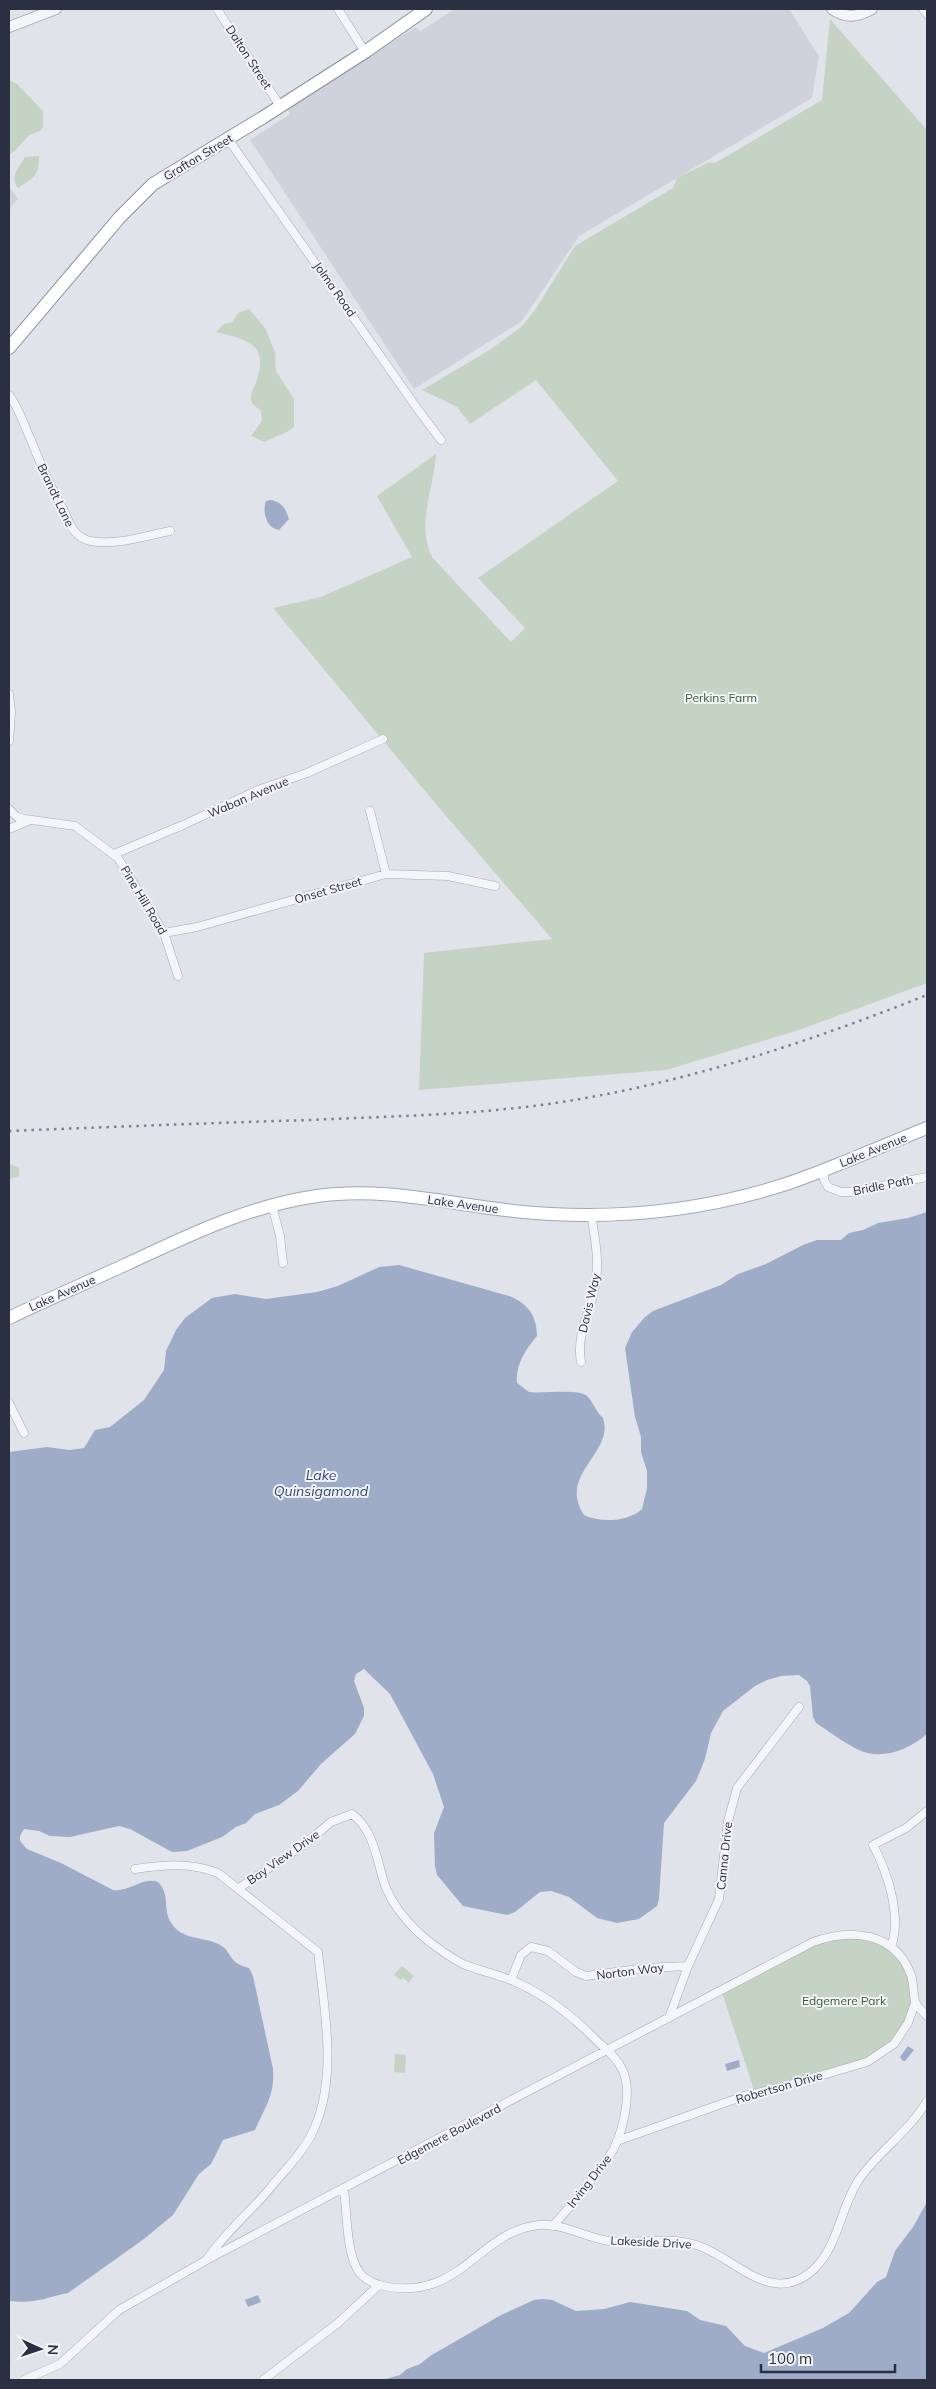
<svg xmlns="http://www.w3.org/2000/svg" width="936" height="2389" font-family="Mulish,sans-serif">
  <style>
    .built { fill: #d0d2db }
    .green { fill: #c4d3c3 }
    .water { fill: #9eacc8 }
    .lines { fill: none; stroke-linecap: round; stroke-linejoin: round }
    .minor-casing { stroke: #a6a9b4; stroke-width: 9 }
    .tertiary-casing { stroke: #a6a9b4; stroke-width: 12 }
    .primary-casing { stroke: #a1a6b5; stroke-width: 14 }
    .trunk-casing { stroke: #898fa0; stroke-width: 14 }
    .minor { stroke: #f4f5f8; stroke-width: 8 }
    .tertiary { stroke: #f4f5f8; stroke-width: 10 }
    .primary { stroke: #fff; stroke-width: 12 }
    .trunk { stroke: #fff; stroke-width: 12 }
    .rail { stroke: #7b8093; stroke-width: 2.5; stroke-dasharray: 2.5 5; stroke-linecap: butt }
    .labels { text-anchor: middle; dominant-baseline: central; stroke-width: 4; stroke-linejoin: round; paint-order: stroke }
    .street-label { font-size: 12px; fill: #2a2f41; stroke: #f1f3f7 }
    .park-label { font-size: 12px; fill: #395c38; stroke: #f1f3f7 }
    .water-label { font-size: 14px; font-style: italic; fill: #354774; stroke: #f1f3f7 }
  </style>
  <rect width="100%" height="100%" fill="#e1e3ea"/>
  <path class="built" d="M455 9H789L819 56 812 98 579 236 522 321 414 389 250 140 290 114 286 107 416 27 420 31Z
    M9 186 18 199 9 210Z"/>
  <path class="green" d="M830 19 927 130V983L799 1030 666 1070 419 1090 424 953 552 939 435 803 273 608 321 597 412 557 377 496 436 454C434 489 416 524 432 557L511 642 525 628 478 578 618 481 536 380 470 424 457 407 422 390 491 349 521 327 535 310 575 246 673 188 677 178 709 162 715 163 822 100Z
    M9 80 17 84 43 111V127L40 131 29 135 15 151 9 155Z
    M39 156C39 176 34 178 18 188 9 177 19 167 25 157Z
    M249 309 265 328 275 352 276 371 294 399V427C284 435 275 436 265 442L251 436 262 421 261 411C258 408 254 406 252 403 249 397 252 391 255 385 270 345 250 340 216 332L224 324 232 322 238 313Z
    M9 1164 19 1168V1176L9 1179Z
    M839 1934 863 1935 900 1954 911 1975 915 2003 908 2023 879 2055 755 2093 721 1990 802 1947Z
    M402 1966 414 1976 409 1983 403 1978 401 1980 394 1975Z
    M395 2054 406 2055 405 2073 394 2072Z"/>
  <path class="water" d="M271 500C282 502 286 509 289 519L279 530C266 528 262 512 266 501Z
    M927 1212V1734C910 1749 882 1761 859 1750 844 1743 830 1732 816 1723L813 1717 810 1686 807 1681 799 1675 781 1676 767 1680 755 1686 723 1711 711 1733 705 1759 696 1781 664 1823 659 1899 657 1906 639 1919 617 1923 597 1918 569 1897 551 1891 540 1892 515 1912 507 1915 463 1906 437 1875 435 1866 434 1833 444 1807 433 1774 390 1694 364 1669 356 1674 354 1681 364 1708V1716L355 1734 321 1764 298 1791 279 1805 255 1814 246 1823 236 1827 222 1837 187 1851 172 1852 130 1829 119 1826 70 1837 50 1836 39 1831 24 1829 20 1836V1841L27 1849 61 1863 113 1890C130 1892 143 1876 158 1882 170 1894 163 1907 170 1921 182 1942 202 1935 220 1945 234 1953 226 1962 249 1968L253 1976 273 2069C275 2095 265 2107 255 2130L223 2140 211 2164 199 2174 173 2215 144 2239 68 2293C44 2298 36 2304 9 2301V1452L47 1447 70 1450 84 1448 95 1430 110 1427 144 1400 164 1370 166 1351 176 1330 185 1318 212 1298 235 1294 266 1299 317 1292 338 1286 379 1267 399 1265 509 1296C527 1303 537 1315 537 1336 526 1349 515 1365 517 1383L529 1392C543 1394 578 1388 587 1396 594 1403 596 1412 603 1418 615 1453 557 1474 584 1515 600 1523 628 1522 642 1509L647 1488V1471L641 1452V1437L635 1417 625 1348 632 1332 644 1318 653 1311 721 1285 738 1274 766 1264 803 1245 817 1240H841L849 1233 863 1230 878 1223 908 1218Z
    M908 2046 914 2050 905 2061H903L900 2057Z
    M739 2060 740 2067 727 2071 725 2064Z
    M927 2202V2380H382L400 2375 407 2369 420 2364 430 2356 501 2315 534 2300 543 2299 552 2300 576 2311 604 2309 630 2302 687 2311 700 2320 726 2326 745 2346 764 2353 823 2328 849 2313 877 2282 886 2277 895 2251 913 2227Z
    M258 2295 261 2302 248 2307 245 2300Z"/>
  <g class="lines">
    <g class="minor-casing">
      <path id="minor" d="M217 9 280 106
        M338 9 365 52
        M923 9 927 14
        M228 139 419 411 441 440
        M9 395C19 408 24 425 31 440 40 463 49 485 62 507 69 520 71 536 90 541 116 546 144 536 170 531
        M9 694 11 712 9 741
        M9 809 17 817 25 819 75 826 118 858 164 933 178 976
        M370 811 386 874
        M9 829 30 820
        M114 854 183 825 258 790 307 773 383 739
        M164 933 197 927 386 874 448 876 495 886
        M824 1170V1180L828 1187 841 1192H851L927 1177
        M272 1205 280 1236 283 1263
        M581 1362C576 1335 590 1313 595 1287 600 1263 595 1238 591 1214
        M9 1403 24 1433
        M135 1869C164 1865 190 1862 218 1873L318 1952C324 2007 338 2076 314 2129 305 2150 286 2169 271 2187 251 2212 226 2231 208 2258
        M239 1888 305 1844 331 1822 352 1814C375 1830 377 1864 386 1888 393 1905 406 1921 420 1934 433 1945 447 1956 463 1964 482 1972 502 1975 520 1984 548 1997 572 2016 593 2037 604 2048 617 2057 623 2071 633 2094 622 2139 608 2158 592 2182 572 2204 553 2226
        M891 1947C902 1917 888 1873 873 1845L906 1828 927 1811
        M511 1980 521 1955 531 1947 548 1951 576 1972 586 1976 646 1968 688 1966
        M669 2018 688 1966 719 1899 728 1821 737 1788 799 1707
        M617 2141 744 2096 779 2088 867 2062 894 2044 908 2023 915 2003
        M344 2189C347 2212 346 2253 359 2272 363 2278 371 2282 379 2285
        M24 2380 60 2364 119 2310 212 2257 813 1942C851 1928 895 1932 911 1975 914 1984 913 1993 915 2001 916 2007 924 2012 927 2016
        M263 2380 338 2323 379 2285C460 2305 477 2231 539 2225 563 2223 586 2238 609 2241 637 2244 669 2236 696 2245 734 2256 770 2307 812 2271 838 2248 840 2209 858 2181 878 2151 909 2132 927 2101"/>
    </g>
    <g class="tertiary-casing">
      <path id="tertiary" d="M832 9C847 19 857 17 872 9
        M9 27 56 9"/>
    </g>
    <g class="primary-casing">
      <path id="primary" d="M9 1318C48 1299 88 1282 127 1264 189 1235 248 1206 317 1196 396 1185 472 1211 551 1214 630 1218 713 1208 789 1183 836 1167 881 1146 927 1128"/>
    </g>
    <g class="trunk-casing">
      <path id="trunk" d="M9 348 120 217 153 184 262 118 365 52 426 9"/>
    </g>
    <use href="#minor" class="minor"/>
    <use href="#tertiary" class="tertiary"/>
    <use href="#primary" class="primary"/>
    <use href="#trunk" class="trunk"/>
    <path class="rail" d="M9 1131C109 1127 209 1123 309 1120 394 1116 479 1115 562 1102 688 1082 809 1042 927 995"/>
  </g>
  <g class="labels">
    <g class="street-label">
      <text transform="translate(249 57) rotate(57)">Dalton Street</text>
      <text transform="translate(198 157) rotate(-31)">Grafton Street</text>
      <text transform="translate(335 289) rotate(55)">Jolma Road</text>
      <text transform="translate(56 495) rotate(64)">Brandt Lane</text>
      <text transform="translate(248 797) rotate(-23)">Waban Avenue</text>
      <text transform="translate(328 890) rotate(-16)">Onset Street</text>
      <text transform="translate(144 900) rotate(59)">Pine Hill Road</text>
      <text transform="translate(873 1150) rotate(-22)">Lake Avenue</text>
      <text transform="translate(883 1185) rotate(-11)">Bridle Path</text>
      <text transform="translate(463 1204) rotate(8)">Lake Avenue</text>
      <text transform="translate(62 1293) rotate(-24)">Lake Avenue</text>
      <text transform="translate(589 1303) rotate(-77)">Davis Way</text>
      <text transform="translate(724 1856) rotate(-84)">Canna Drive</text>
      <text transform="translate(283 1857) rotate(-35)">Bay View Drive</text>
      <text transform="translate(630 1971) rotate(-7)">Norton Way</text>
      <text transform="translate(779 2087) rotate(-16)">Robertson Drive</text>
      <text transform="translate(449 2134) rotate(-28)">Edgemere Boulevard</text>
      <text transform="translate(589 2181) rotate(-52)">Irving Drive</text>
      <text transform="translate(651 2242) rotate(3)">Lakeside Drive</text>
    </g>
    <g class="park-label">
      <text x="721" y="697">Perkins Farm</text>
      <text x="844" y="2000">Edgemere Park</text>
    </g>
    <g class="water-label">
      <text x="321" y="1475">Lake<tspan x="321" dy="16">Quinsigamond</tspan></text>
    </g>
  </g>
  <rect width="936" height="2389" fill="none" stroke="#2a2f41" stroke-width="20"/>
  <g transform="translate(40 2349) rotate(93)" stroke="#f1f3f7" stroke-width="4" paint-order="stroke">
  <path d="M0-4L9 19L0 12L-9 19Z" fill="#2a2f41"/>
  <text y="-8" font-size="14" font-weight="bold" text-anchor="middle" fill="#2a2f41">N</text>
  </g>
  <path d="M761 2364v8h134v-8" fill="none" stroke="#2a2f41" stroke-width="2.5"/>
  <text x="768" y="2364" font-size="15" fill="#2a2f41" stroke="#f1f3f7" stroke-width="4" paint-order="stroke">100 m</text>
</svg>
